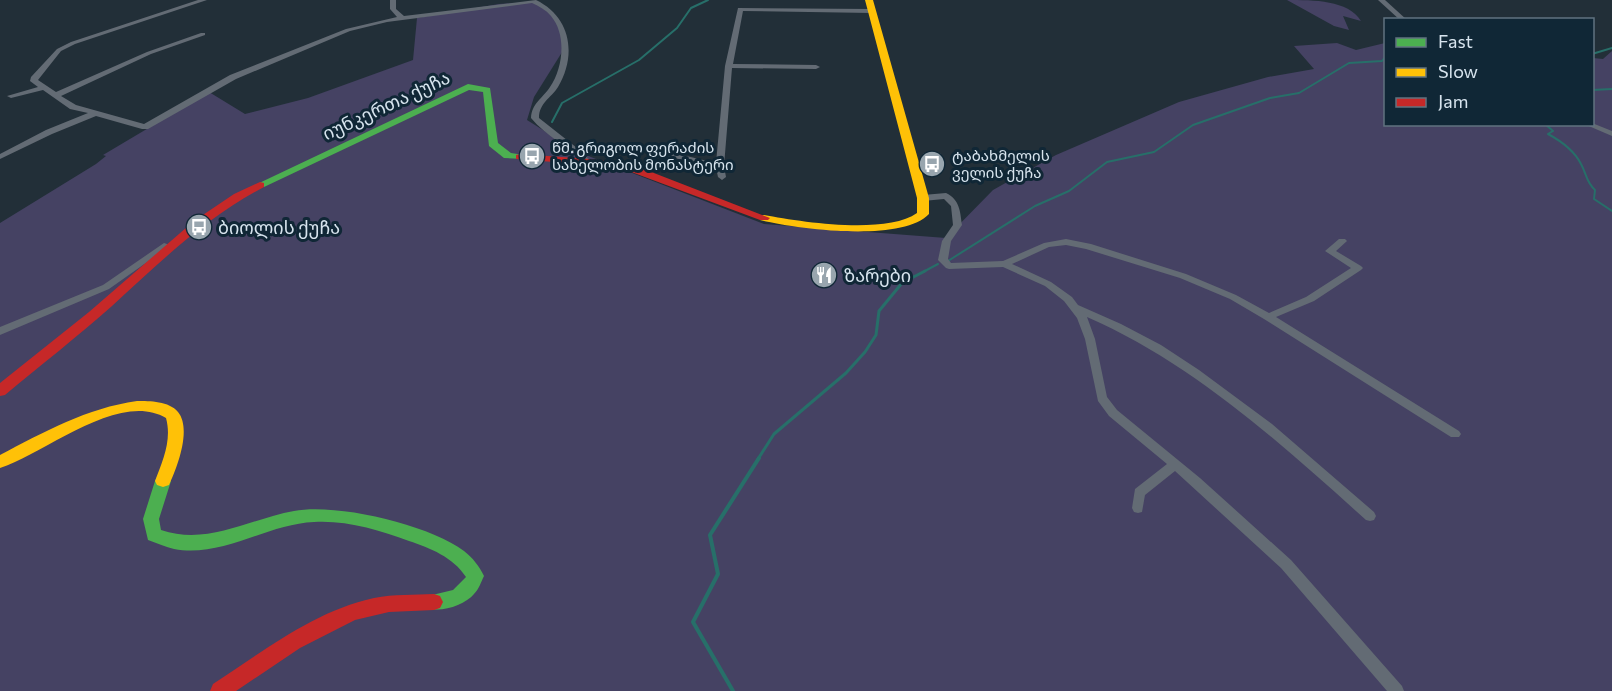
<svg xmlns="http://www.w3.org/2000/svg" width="1612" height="691" font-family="Commissioner,'Noto Sans Georgian',sans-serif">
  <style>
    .green { fill: #454263 }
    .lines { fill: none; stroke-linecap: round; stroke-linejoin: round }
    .stream-far2 { stroke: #276f69; stroke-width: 2 }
    .stream-far1 { stroke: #276f69; stroke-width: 3 }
    .stream { stroke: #276f69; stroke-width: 4 }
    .street { fill: #636b74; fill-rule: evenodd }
    .fast { fill: #4caf50; fill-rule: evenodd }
    .slow { fill: #ffc107; fill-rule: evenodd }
    .jam { fill: #c62828; fill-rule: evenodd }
    .labels { text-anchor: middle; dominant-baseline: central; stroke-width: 6; stroke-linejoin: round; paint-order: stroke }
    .far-poi-label { font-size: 15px; fill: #d7e4ee; stroke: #102736; text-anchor: start }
    .street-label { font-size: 18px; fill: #d7e4ee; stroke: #102736 }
    .poi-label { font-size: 18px; fill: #d7e4ee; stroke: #102736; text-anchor: start }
  </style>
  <rect width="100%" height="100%" fill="#222f38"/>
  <path class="green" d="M1287 0C1314 0 1348 0 1361 21L1343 16 1349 30 1334 26Z
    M532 2C556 10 559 25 564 49L534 97 527 120 578 152 764 224 946 238 993 190 1056 155 1179 102 1268 77 1314 69 1294 46 1337 43 1356 50 1385 43 1386 124H1592L1593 58 1603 59 1612 51V691H0V223L96 164 106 156 103 155 209 92 245 114 308 98 413 60 417 18 499 4Z"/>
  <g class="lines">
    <path class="stream-far2" d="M1592 54 1612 48
      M1592 90 1612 89
      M552 122 562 103 639 60 677 28 691 8 708 0
      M1545 124 1553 131 1548 134C1561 141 1574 150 1581 164 1587 175 1586 182 1595 190L1594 199 1612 211
      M948 261 1035 206 1069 191 1107 162 1154 152 1193 125 1270 98 1299 93 1349 63 1382 61 1386 56
      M923 272 938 264"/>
    <path class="stream-far1" d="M758 459 774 434 846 373 865 352 876 335 879 311 902 283 925 271"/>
    <path class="stream" d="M733 691 693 622 718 574 710 535 759 458"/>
    <path class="street" d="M198 0H207L75 44 61 51 38 80 56 92 147 52 201 33H205V35L151 54 61 96 76 105 144 124 230 75 346 29 397 17 390 9V0H396V9L404 16 536 0C571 17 577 55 558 87 551 98 539 103 539 118L577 148 591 161 590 163H584C568 146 546 136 531 118 532 103 542 99 550 87 563 68 567 35 551 16 546 10 539 6 532 3L387 22 350 31 236 79 148 129H142L96 116 52 134 0 159V154L46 130 88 113 70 109 43 90 11 98 7 96 38 87 30 81 31 77 57 49 71 42Z
      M1378 0H1385L1407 20H1400Z
      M738 8 872 9 875 11 872 13 743 11 733 64 816 65 820 67 816 69 732 68 724 166 726 177 722 180 718 177 716 168 658 154 657 152 661 150 716 163 725 66Z
      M1592 123 1612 131V136L1584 124H1592Z
      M946 193C960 200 960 211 962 225L951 241 948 259 951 263 1003 261 1044 243 1066 239 1091 244 1186 274 1236 295 1269 313 1306 297 1351 268 1325 251 1339 239H1345L1347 241 1336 251 1361 266 1363 268 1361 270 1314 301 1276 317 1459 431 1461 434 1459 437H1451L1264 319 1230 299 1180 278 1086 249 1066 245 1049 247 1012 264 1051 282 1072 297 1078 305 1121 324 1161 345 1199 370 1272 424 1374 512 1376 516 1374 520 1370 521 1366 520C1280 443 1194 364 1087 317L1095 339 1107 397 1117 410 1200 478 1291 560 1402 686 1404 691H1387L1281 568 1175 471 1145 495 1142 512 1138 513 1134 512 1132 508 1135 489 1167 464 1109 416 1098 401 1085 339 1077 318 1064 301 1045 286 1003 267 949 269 946 268 938 260 942 241 953 225 951 206 944 199 923 201 919 198 923 195Z
      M164 243 167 244 169 246 167 248 109 289 0 335V327L103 285Z"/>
    <path class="fast" d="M468 84 490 88 498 143 511 153 524 155V159L504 158 489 146 483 92 469 90 264 187H256L255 185Z
      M163 475 169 477 171 481 159 519 161 530C208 546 249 519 294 511 338 503 429 525 464 551 473 558 479 566 484 576 481 582 479 589 474 594 465 605 441 613 428 608L425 602 428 596 453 590 466 577C453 557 430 548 409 541 379 530 346 520 314 522 267 524 222 558 174 549 166 547 157 543 148 540L143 519 155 481 157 477Z"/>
    <path class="slow" d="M865 0H873L929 198V214C902 243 796 229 760 220V216L764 215C801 222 886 235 917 213V198Z
      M137 401C150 401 169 401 178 412 192 429 177 468 169 485L163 487 157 485 155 481C163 460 172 440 166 418 119 390 44 454 0 468V455C44 432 87 408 137 401Z"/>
    <path class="jam" d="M520 154 603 160 641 168 770 218 768 220H760L634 173 603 166 516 159V155Z
      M260 182 264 183V187C205 218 160 262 112 306 77 337 41 365 5 395L0 396V383L89 312 194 221 234 194Z
      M434 594 440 596 443 602 440 608 434 610 389 612 355 620 300 648 236 691H210L213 684C264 651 314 611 374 598 394 594 414 595 434 594Z"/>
  </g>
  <defs>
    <g id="bus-disc" transform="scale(1.35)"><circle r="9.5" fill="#98a5ae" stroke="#102736"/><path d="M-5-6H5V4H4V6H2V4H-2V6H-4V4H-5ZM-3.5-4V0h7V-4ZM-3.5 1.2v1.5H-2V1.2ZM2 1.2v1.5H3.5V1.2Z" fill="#fff"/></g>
    <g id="restaurant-disc" transform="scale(1.35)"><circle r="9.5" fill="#98a5ae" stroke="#102736"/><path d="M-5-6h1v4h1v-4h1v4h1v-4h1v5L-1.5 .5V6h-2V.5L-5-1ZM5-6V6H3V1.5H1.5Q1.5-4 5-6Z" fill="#fff"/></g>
  </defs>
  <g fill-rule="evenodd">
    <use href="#bus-disc" x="532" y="156"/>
    <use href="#bus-disc" x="932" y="164"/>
    <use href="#bus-disc" x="199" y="227"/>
    <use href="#restaurant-disc" x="824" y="275"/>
  </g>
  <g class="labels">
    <g class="far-poi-label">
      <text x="552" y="147">წმ. გრიგოლ ფერაძის<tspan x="552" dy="17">სახელობის მონასტერი</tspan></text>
      <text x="952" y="155">ტაბახმელის<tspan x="952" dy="17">ველის ქუჩა</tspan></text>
    </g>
    <g class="street-label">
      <text transform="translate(386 105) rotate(-25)">იუნკერთა ქუჩა</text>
    </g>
    <g class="poi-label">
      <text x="218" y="227">ბიოლის ქუჩა</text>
      <text x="844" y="275">ზარები</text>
    </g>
  </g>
  <rect x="1384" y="18" width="210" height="108" fill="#102736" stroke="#607380" stroke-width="1.5"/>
  <rect x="1396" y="38" width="30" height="9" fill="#4caf50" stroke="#607380" stroke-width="1.5"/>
  <text x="1438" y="48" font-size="18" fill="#d7e4ee">Fast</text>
  <rect x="1396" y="68" width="30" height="9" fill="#ffc107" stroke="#607380" stroke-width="1.5"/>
  <text x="1438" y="78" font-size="18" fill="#d7e4ee">Slow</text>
  <rect x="1396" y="98" width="30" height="9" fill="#c62828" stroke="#607380" stroke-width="1.5"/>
  <text x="1438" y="108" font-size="18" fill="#d7e4ee">Jam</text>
</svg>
